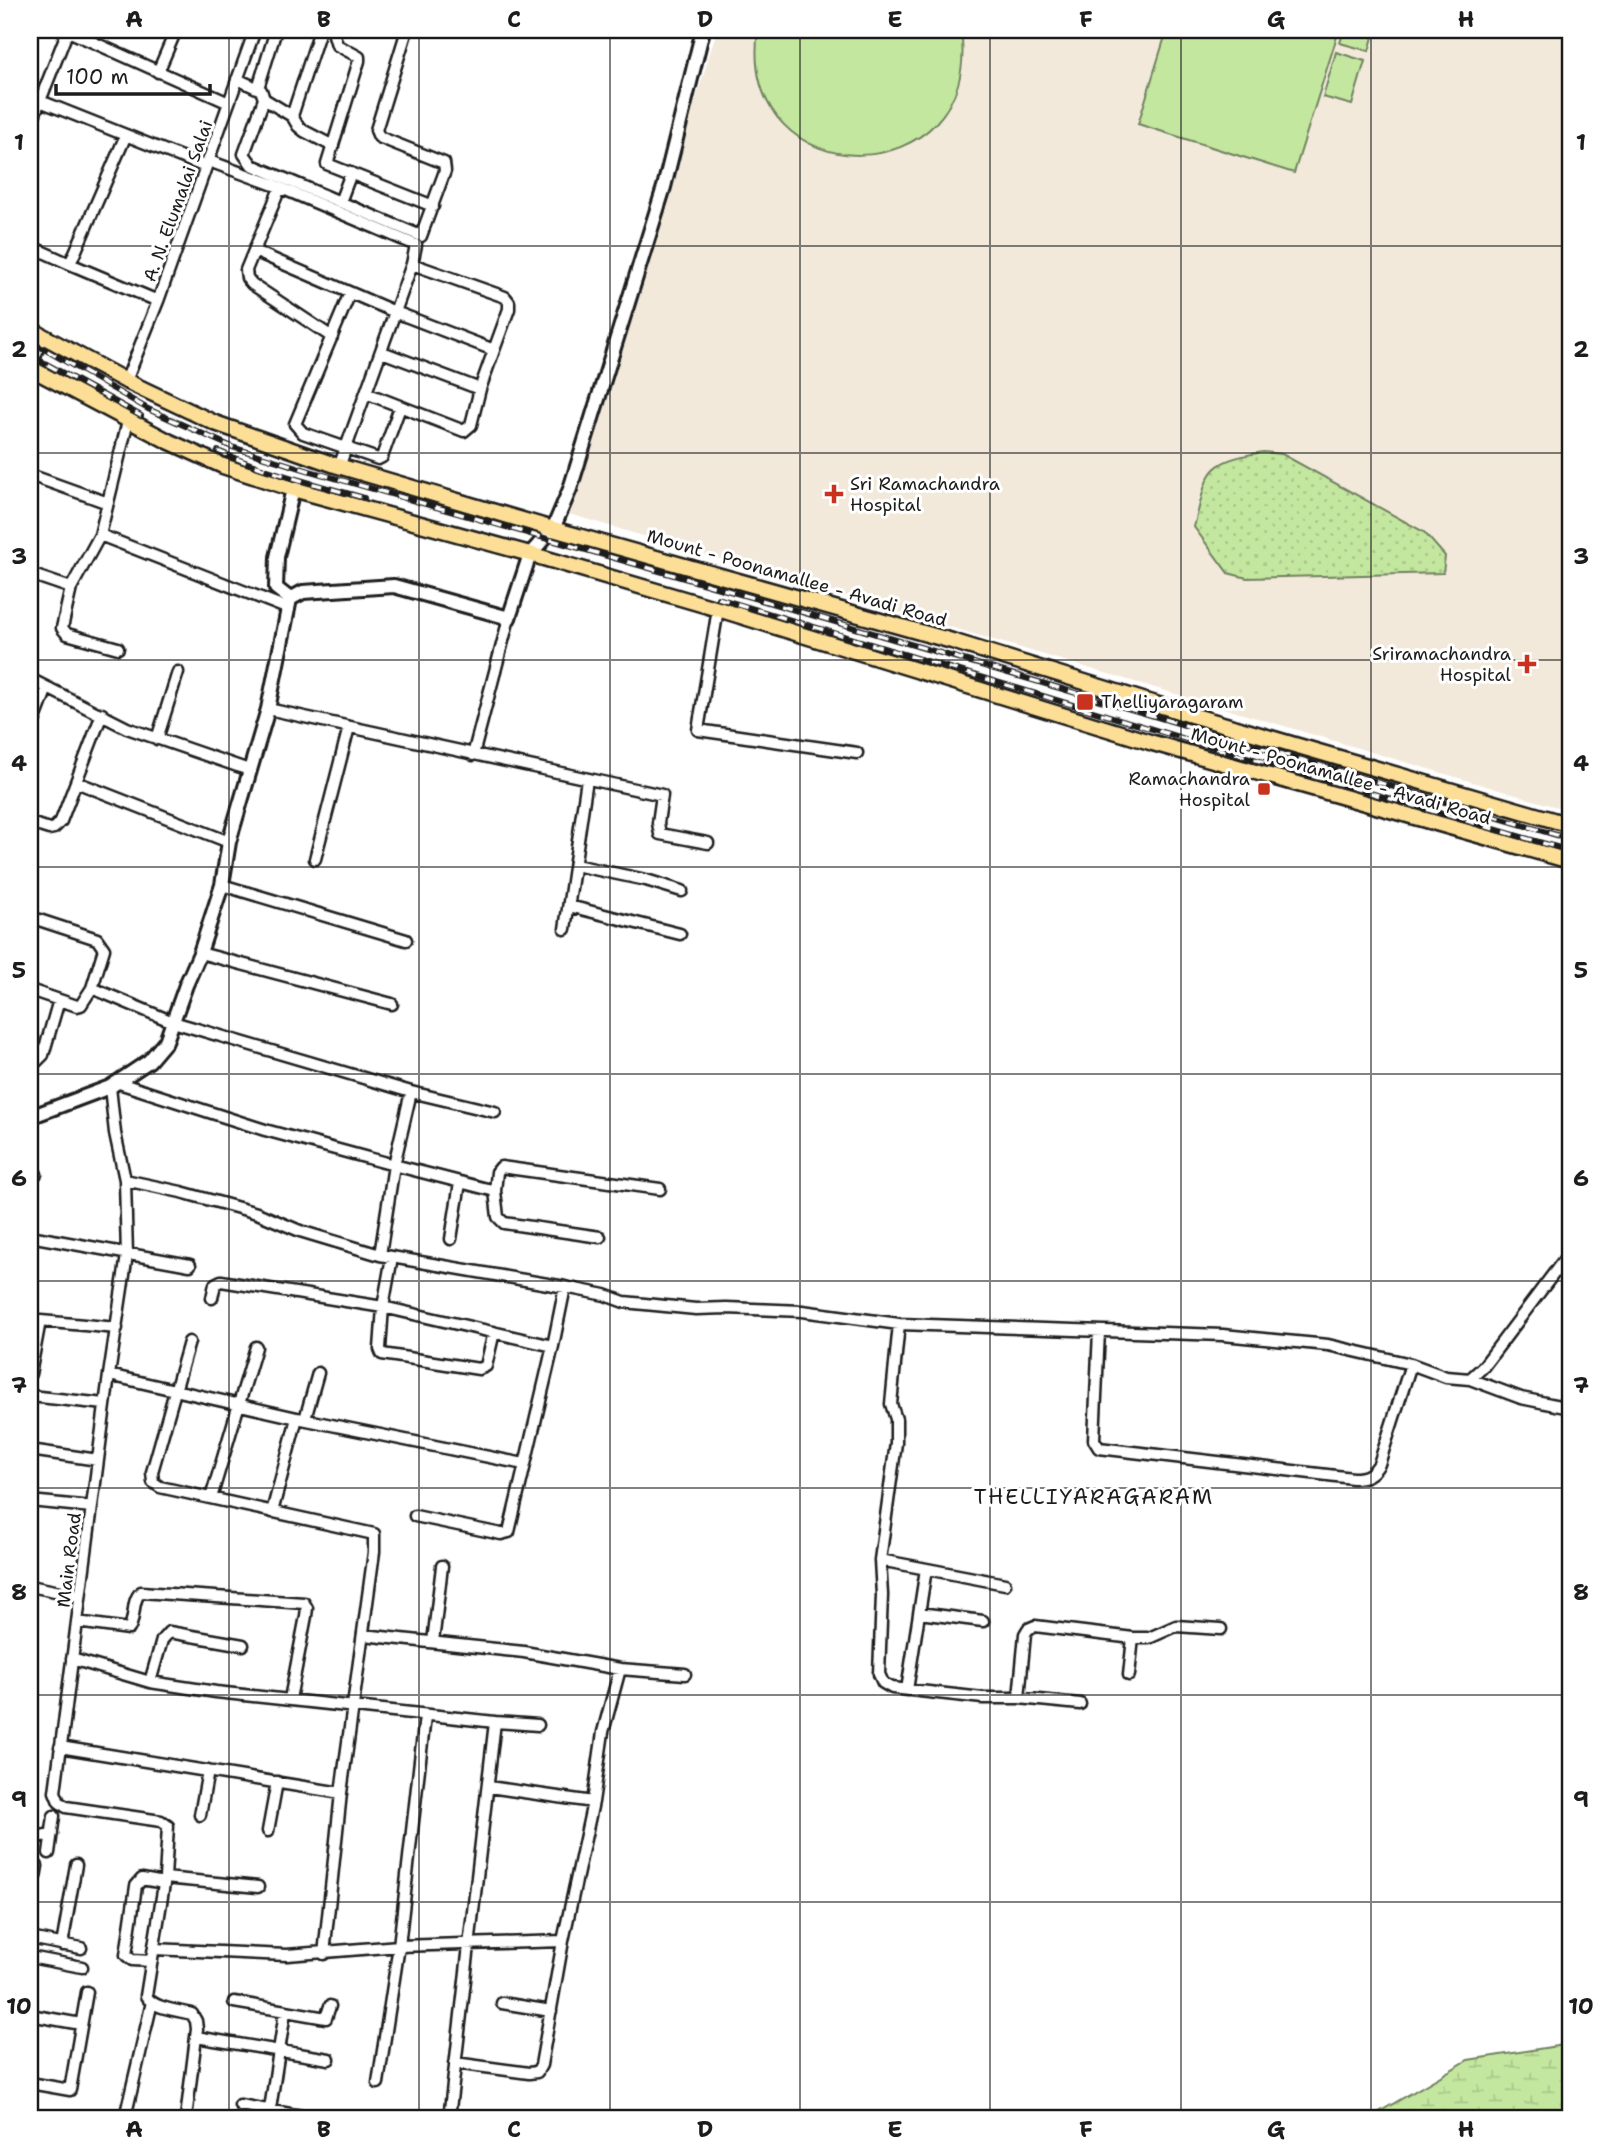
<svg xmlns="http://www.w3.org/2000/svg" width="1600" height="2148" font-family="'Shantell Sans',sans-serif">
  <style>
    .built { fill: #f2e9db }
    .grass { fill: url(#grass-dots); stroke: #70825e; stroke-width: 2 }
    .wetland { fill: url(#wetland-marsh); stroke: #70825e; stroke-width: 2 }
    .green { fill: #c4e7a0; stroke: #70825e; stroke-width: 2 }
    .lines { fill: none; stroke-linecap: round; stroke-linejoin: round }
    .minor-casing { stroke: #1c1c1c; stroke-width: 15 }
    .tertiary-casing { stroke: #1c1c1c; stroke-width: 18 }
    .primary-casing { stroke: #1c1c1c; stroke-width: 19 }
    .minor { stroke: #fff; stroke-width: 10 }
    .tertiary { stroke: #fff; stroke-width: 12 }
    .primary { stroke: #fcde96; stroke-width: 14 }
    .rail-casing { stroke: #1c1c1c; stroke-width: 6 }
    .rail { stroke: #fff; stroke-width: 3.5; stroke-dasharray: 10; stroke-linecap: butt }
    .grid { fill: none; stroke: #1c1c1c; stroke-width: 2; stroke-opacity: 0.55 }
    .poi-dot { fill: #c8321e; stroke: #fff; stroke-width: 2.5 }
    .labels { text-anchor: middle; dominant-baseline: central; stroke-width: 6; stroke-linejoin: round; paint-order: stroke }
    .street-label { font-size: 18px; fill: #1c1c1c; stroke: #fff }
    .poi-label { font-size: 18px; fill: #1c1c1c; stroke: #fff; text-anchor: start }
    .quarter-label { font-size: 21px; letter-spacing: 2px; fill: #1c1c1c; stroke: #fff }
    .neatline { fill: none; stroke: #1c1c1c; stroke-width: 2.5 }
    .grid-label { font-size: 23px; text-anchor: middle; font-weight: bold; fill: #1c1c1c }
  </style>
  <defs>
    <pattern id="grass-dots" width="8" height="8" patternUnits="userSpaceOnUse" patternTransform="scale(1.75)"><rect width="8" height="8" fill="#c4e7a0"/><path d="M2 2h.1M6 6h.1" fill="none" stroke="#a8c689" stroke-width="1.8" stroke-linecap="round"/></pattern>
    <pattern id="wetland-marsh" width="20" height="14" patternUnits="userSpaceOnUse" patternTransform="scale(1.75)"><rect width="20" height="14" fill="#c4e7a0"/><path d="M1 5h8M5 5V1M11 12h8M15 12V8" fill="none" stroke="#a8c689"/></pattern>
  </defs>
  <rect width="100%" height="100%" fill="#fff"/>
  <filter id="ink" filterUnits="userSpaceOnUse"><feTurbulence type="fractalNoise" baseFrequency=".0143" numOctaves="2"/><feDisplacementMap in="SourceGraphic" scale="14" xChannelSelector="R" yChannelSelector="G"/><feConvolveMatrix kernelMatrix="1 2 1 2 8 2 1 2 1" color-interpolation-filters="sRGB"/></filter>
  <g filter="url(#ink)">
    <path class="built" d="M717 30H1570V811L569 514Z"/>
    <path class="grass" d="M1263 452 1282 454 1424 532 1445 556 1443 573 1247 578 1228 573 1194 527C1209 472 1202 462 1263 452Z"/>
    <path class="wetland" d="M1570 2044V2118H1369L1468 2060Z"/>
    <path class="green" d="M758 30H961C984 195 735 198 758 30Z
      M1167 30H1339L1294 173 1138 124Z
      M1344 30H1375L1369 51 1340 43Z
      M1336 52 1365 61 1352 105 1323 97Z"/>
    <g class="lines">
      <g class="minor-casing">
        <path id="minor" d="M336 30 334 35 337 45 359 57V61L327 164 433 206
          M68 31 229 103
          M158 72 176 30
          M237 79 261 90 264 99 292 116 298 126 304 131 333 146
          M258 88 276 30
          M30 97 206 167
          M264 99 244 154 252 165 421 236 445 171 444 163 379 137 376 130 407 30
          M292 116 320 30
          M30 126 68 30
          M126 135 70 264 158 301
          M209 161 274 185 416 245 412 264 505 297 509 302V309L494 350
          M280 188 246 270 247 278 252 284 332 337
          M340 202 351 173
          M30 246 70 264
          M254 251 395 312 339 467
          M350 293 295 424 303 433 378 459 382 457 400 407
          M382 352 480 389
          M30 372 42 336
          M126 381 158 301 255 30
          M366 393 464 431 471 425 480 389 494 350 395 312 412 264
          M30 475 108 503
          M100 535 289 609
          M30 574 71 588
          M718 609 698 730 857 753
          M118 648 67 634 62 628 71 588 100 535 128 421
          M30 679 127 728 249 770
          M268 709 662 795 658 823 660 834 708 843
          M30 732 47 688
          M157 739 178 672
          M473 755 509 618
          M76 782 229 842
          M30 823 49 829 54 828 61 821 102 714
          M315 859 349 727
          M575 865 646 880 682 891
          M222 885 406 940
          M569 906 680 934
          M30 917 97 939 104 949 92 988 81 1005 77 1006 30 990
          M565 929 587 779
          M200 953 392 1004
          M92 988 173 1022 411 1092 495 1112
          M30 1063 37 1061 43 1055 59 1000
          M116 1082 265 1130 394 1165 380 1255
          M110 1087 115 1133 125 1180 127 1255 109 1375 55 1792 59 1802 66 1807 161 1821 168 1826 165 1878 146 1996C154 2009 177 2010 192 2014L196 2021 197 2029 186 2118
          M411 1092 394 1165 495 1191 497 1172 501 1167 660 1189
          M30 1176 36 1174
          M125 1180 181 1192 257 1213 300 1231 380 1255 565 1287 605 1295 624 1302 696 1309 726 1308 802 1311 899 1324 1223 1335 1328 1345 1411 1364 1446 1377 1470 1379 1521 1398 1570 1408
          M495 1191 498 1217 504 1223 600 1237
          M30 1236 190 1265
          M451 1239 460 1183
          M392 1257 383 1307 553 1346 509 1532 501 1534 415 1516
          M212 1298 215 1284 221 1281 383 1307 380 1349 382 1354 479 1369 486 1366 494 1332
          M30 1320 117 1328
          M899 1324 891 1404 896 1419V1443L880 1560 882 1595 879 1674 883 1683 892 1688 983 1698H1019L1025 1634 1028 1629 1035 1626 1133 1638H1149L1176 1626 1221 1629
          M1099 1331 1094 1440 1099 1448 1353 1478C1366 1478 1372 1475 1379 1464L1411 1364
          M189 1342 152 1472 153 1482 160 1487 374 1534V1552L341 1793 324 1954
          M553 1346 565 1287
          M30 1374 40 1321
          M109 1375 297 1418 524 1464
          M1470 1379 1483 1367 1570 1252
          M30 1396 105 1404
          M305 1419 318 1373
          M30 1450 98 1460
          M211 1498 256 1347
          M30 1501 92 1507
          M272 1512 297 1418
          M880 1560 1005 1584
          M30 1586 80 1596
          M919 1613 983 1621
          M77 1622 129 1629C136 1617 131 1601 141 1592L304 1603 307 1608 306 1616 290 1699
          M363 1635 524 1652 620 1669 685 1674
          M433 1642 442 1566
          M72 1659 150 1682 216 1692 495 1722 449 2118
          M1129 1675 1133 1638
          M150 1682 162 1640 169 1632 243 1645
          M907 1690 926 1569
          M1019 1698 1080 1704
          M495 1722 538 1725
          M60 1747 341 1793
          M489 1787 593 1802 603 1732 620 1669
          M200 1815 208 1771
          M268 1831 277 1782
          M30 1838 52 1834
          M49 1853 54 1816
          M165 1878 258 1887
          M30 1907 37 1866
          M30 1938 81 1948
          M62 1945 76 1865
          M154 1949 287 1955 399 1946 563 1941
          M30 1957 82 1967
          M152 1961 132 1960 126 1955 136 1886 142 1879 164 1883
          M234 2002 326 2018 330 2006
          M502 2003 551 2011
          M30 2015 81 2024
          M196 2037 329 2059
          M455 2063 529 2073 537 2072 541 2065 563 1941 593 1802
          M30 2083 70 2090 87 1992
          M378 2083 399 1946 425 1716
          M240 2105 313 2118
          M127 2109 152 2002
          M270 2109 285 2012"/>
      </g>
      <g class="tertiary-casing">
        <path id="tertiary" d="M290 599 303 592 394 586 509 618 530 554 553 529 570 489 664 187 703 30
          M290 599 276 588 277 557 293 489
          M30 1117 110 1087 149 1061 166 1041 186 985 200 953 222 885 229 842 268 709 290 599"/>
      </g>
      <g class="primary-casing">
        <path id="primary" d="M30 329 126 381 215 423 335 465 553 529 952 641 1188 714 1570 825
          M30 368 168 441 223 466 293 489 530 554 718 609 1153 743 1570 861"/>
      </g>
      <use href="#minor" class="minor"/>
      <use href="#tertiary" class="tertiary"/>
      <use href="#primary" class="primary"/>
      <g class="rail-casing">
        <path id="rail" d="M30 341 148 409 232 447 310 471 761 600 1570 839
          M30 355 141 416
          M218 451C265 472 315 484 364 498
          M718 598 1202 744 1570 851"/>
      </g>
      <use href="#rail" class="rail"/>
    </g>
  </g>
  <path class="grid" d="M229 30V2118M419 30V2118M610 30V2118M800 30V2118M990 30V2118M1181 30V2118M1371 30V2118M30 246H1570M30 453H1570M30 660H1570M30 867H1570M30 1074H1570M30 1281H1570M30 1488H1570M30 1695H1570M30 1902H1570"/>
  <g class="poi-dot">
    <path d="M830.5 483.5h7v7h7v7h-7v7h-7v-7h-7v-7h7z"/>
    <path d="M1523.5 653.5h7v7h7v7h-7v7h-7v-7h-7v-7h7z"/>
    <rect x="1076" y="693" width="18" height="18" rx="3.5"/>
    <rect x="1257" y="782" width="14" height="14" rx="3.5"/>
  </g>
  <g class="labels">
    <g class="street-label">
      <text transform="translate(178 201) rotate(-70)">A. N. Elumalai Salai</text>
      <text transform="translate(797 578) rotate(16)">Mount - Poonamallee - Avadi Road</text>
      <text transform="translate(1341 776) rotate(16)">Mount - Poonamallee - Avadi Road</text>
      <text transform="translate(69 1560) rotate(-83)">Main Road</text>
    </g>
    <g class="poi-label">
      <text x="850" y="484">Sri Ramachandra<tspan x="850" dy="21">Hospital</tspan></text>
      <text x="1511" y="654" text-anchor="end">Sriramachandra<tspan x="1511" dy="21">Hospital</tspan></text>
      <text x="1101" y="702">Thelliyaragaram</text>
      <text x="1250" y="779" text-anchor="end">Ramachandra<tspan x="1250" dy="21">Hospital</tspan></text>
    </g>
    <g class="quarter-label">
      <text x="1094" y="1497">THELLIYARAGARAM</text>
    </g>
  </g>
  <rect width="1600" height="2148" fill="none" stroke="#fff" stroke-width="77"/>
  <path d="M56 84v10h154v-10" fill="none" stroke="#1c1c1c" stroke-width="3.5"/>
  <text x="66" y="84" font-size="21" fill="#1c1c1c" stroke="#ffffff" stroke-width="5" paint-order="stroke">100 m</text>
  <rect x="38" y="38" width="1524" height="2072" class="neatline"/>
  <g class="grid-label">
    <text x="134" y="27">A</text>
    <text x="324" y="27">B</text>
    <text x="514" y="27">C</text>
    <text x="705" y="27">D</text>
    <text x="895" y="27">E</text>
    <text x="1086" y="27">F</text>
    <text x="1276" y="27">G</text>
    <text x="1466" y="27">H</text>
    <text x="19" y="150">1</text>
    <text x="1581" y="150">1</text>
    <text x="19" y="357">2</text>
    <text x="1581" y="357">2</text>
    <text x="19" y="564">3</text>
    <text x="1581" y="564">3</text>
    <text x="19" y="771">4</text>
    <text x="1581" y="771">4</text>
    <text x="19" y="978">5</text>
    <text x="1581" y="978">5</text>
    <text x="19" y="1186">6</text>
    <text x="1581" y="1186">6</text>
    <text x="19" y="1393">7</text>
    <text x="1581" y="1393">7</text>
    <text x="19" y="1600">8</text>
    <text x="1581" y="1600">8</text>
    <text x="19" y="1807">9</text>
    <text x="1581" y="1807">9</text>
    <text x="19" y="2014">10</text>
    <text x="1581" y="2014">10</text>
    <text x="134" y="2137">A</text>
    <text x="324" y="2137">B</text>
    <text x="514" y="2137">C</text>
    <text x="705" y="2137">D</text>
    <text x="895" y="2137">E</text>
    <text x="1086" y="2137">F</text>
    <text x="1276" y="2137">G</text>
    <text x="1466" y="2137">H</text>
  </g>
</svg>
